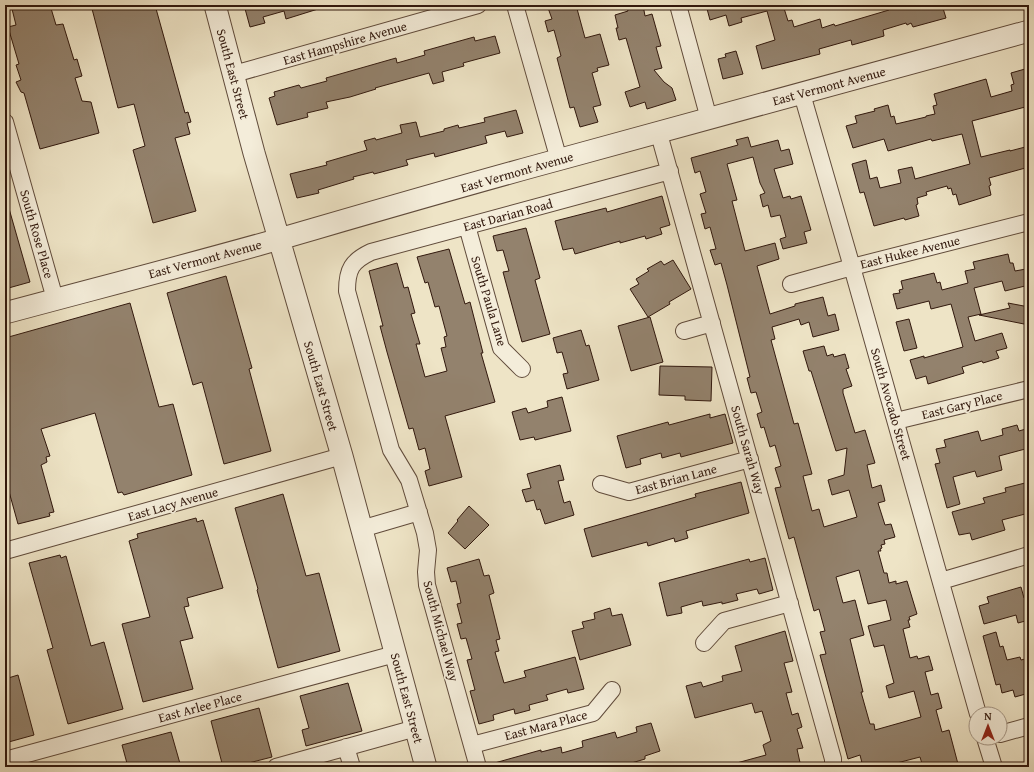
<svg xmlns="http://www.w3.org/2000/svg" width="1034" height="772" font-family="'Gentium Book Plus',serif">
  <style>
    .building { fill: #93826d; stroke: #31180d; fill-rule: evenodd }
    .lines { fill: none; stroke-linecap: round; stroke-linejoin: round }
    .minor-casing { stroke: #604b3b; stroke-width: 18 }
    .tertiary-casing { stroke: #604b3b; stroke-width: 23 }
    .minor { stroke: #f4edda; stroke-width: 16 }
    .tertiary { stroke: #f4edda; stroke-width: 21 }
    .labels { text-anchor: middle; dominant-baseline: central; stroke-width: 3.5; stroke-linejoin: round; paint-order: stroke }
    .street-label { font-size: 13px; fill: #31180d; stroke: #f4edda }
  </style>
  <rect width="100%" height="100%" fill="#eee4c6"/>
  <filter id="stains"><feTurbulence type="fractalNoise" baseFrequency=".005" numOctaves="4"/><feColorMatrix values="0 0 0 0 .2 0 0 0 0 .09 0 0 0 0 .02 0 0 0 .5 -.17"/></filter>
  <radialGradient id="worn" r=".72"><stop offset=".6" stop-color="#630" stop-opacity="0"/><stop offset="1" stop-color="#630" stop-opacity=".3"/></radialGradient>
  <path class="building" d="M11 5H50L56 25 63 24 74 60 77 59 82 76 75 78 82 101 91 102 99 133 40 149 24 93 21 92 16 82 21 80 16 65 19 64 8 27 16 25Z
    M91 5H155L185 113 188 112 191 122 187 123 190 134 175 138 196 211 153 223 133 150 145 146 134 104 118 108Z
    M244 5H318V9L286 19 284 11 263 17 265 23 250 27Z
    M547 5H576L585 38 600 34 609 65 597 68 598 71 592 73 601 105 593 107 598 122 580 127 574 107 570 108 557 58 561 56 554 30 548 32 545 21 552 19Z
    M626 5H643L645 16 652 14 661 46 656 47 662 68 654 70 664 82 672 88 676 100 647 109 645 102 630 107 625 92 640 87 626 38 619 40 616 28H618L615 15 628 11Z
    M706 5H783L788 21 792 20 794 27 820 19 822 28 834 24 835 26 889 10 887 5H942L946 18 913 27 911 23 907 25 906 23 883 30 884 36 852 45 851 40 819 49 820 54 762 69 756 46 775 40 767 11 741 18 742 22 729 26 726 15 710 20Z
    M495 36 500 53 463 63 464 66 442 72 444 81 433 84 429 73 375 88 376 89 350 97 326 102 328 108 307 113 308 117 277 125 269 98 275 96 274 92 299 85 301 88 327 81 326 78 396 58 397 63 425 55 424 51 474 37 475 41Z
    M736 51 743 74 723 79 718 59 726 57 725 54Z
    M1025 69 1029 84V106L972 121 981 157 1010 150V151L1029 146V167L989 178 991 185 989 186 991 195 959 205 956 194 953 195 951 188 948 189 947 186 926 192 927 195 917 198 918 204 916 205 919 216 905 220 904 218 874 226 864 192 860 193 852 164 866 160 870 179 877 177 880 188 901 183 898 170 912 167 915 179 970 164 962 134 932 141 931 139 888 151 884 139 853 148 846 126 857 123 855 116 875 111 874 109 888 105 891 117 894 116 896 124 926 117V116L935 114 933 106 937 105 934 94 986 79 991 97 1012 91 1011 85 1014 84 1011 73Z
    M516 110 523 133 507 137 505 131 485 136 487 143 435 157 434 153 406 160 408 165 374 174 373 172 353 177 354 179 318 190 319 193 297 198 290 174 327 165 326 162 367 150 364 141 375 138 376 140 402 133 400 125 416 122 420 137 444 131V129L458 125 459 128 485 122 484 118Z
    M748 137 751 147 778 140 781 151 789 149 793 164 774 169 783 198 790 196 791 199 801 196 811 230 804 232 807 243 783 249 780 239 786 237 780 215 771 217 768 205 763 207 760 195 765 193 760 183 753 157 727 164 737 200 732 201 745 251 775 243 779 259 757 266 770 314 795 306V304L823 297 828 316 835 314 839 330 813 337 809 322 801 325 799 319 772 327 775 339 771 340 783 384 794 424 798 423 812 474 803 476 812 511 819 509 824 527 857 517 849 490 832 495 828 480 844 475 847 448 836 451 811 371H809L803 351 824 346 827 356 833 354 834 357 845 354 849 368 846 369 852 386 843 389V393L855 433 865 430 875 463 867 465 872 488 881 485 885 501 878 503 885 525 891 524 895 537 884 540 885 544 881 545 882 548 880 549 881 551H878L884 573H887L889 583 896 581V584L907 581 917 614 909 617 910 620H908L910 627 903 629 910 658 917 656 918 659 929 656 933 670 925 672 931 695 938 693 942 708 936 710 942 732 949 730 958 764 948 767H923L920 757 893 764 894 767H863L860 755 848 759 820 655 826 654 820 632 825 631 819 609 814 611 794 537 789 539 775 488 781 487 775 468 781 466 775 445 770 447 764 427 761 428 757 414 762 412 756 392 751 393 747 378 750 377 727 285 721 263 715 265 710 250 716 249 710 227 705 229 701 214 706 213 700 194 706 192 700 171 695 173 691 158 738 145 736 140ZM859 570 868 604 886 600 891 620 868 626 874 647 884 645 894 683 886 686 889 698 914 691 921 717 875 730 874 724H870L861 692H863L850 639 864 635 855 600 843 603 836 577Z
    M662 196 670 225 660 228 662 234 646 239 645 236 620 243V241L575 254 573 248 563 250 555 221 606 208 607 212Z
    M5 205H8L30 282 5 289Z
    M526 228 540 278 535 280 550 334 522 342 503 272 509 271 503 250 497 251 493 236Z
    M449 249 465 304 470 302 483 353H481L495 402 445 416 462 477 429 486 425 471 430 469 425 448 419 450 413 428 409 429 387 352 380 326H383L369 271 397 263 404 288 408 287 415 313 411 314 420 344H416L425 377 447 371 441 348 446 347 444 337 447 336 439 306 435 307 428 282 425 283 417 257Z
    M1008 254 1010 263H1013L1015 271 1026 269 1029 285 1005 291 1002 281 974 288 981 314 968 317 975 341 1002 333 1007 348 996 351 999 358 983 363 982 361 962 367 964 373 928 384 926 376 916 379 910 360 924 356V358L963 347 951 304 931 309 929 301 897 309 893 294 900 293 899 290 903 289 901 281 934 273 937 283 940 282 942 290 968 283 965 271 975 269 973 262Z
    M673 260 691 289 669 302 670 304 648 317 630 289 639 284 636 279 649 271 647 269 661 261 664 265Z
    M226 276 252 368 249 369 271 451 224 464 202 382 193 385 167 293Z
    M130 303 159 407 173 404 192 475 124 495 122 492 118 493 95 413 41 429 50 456 46 457 47 462 41 465 54 512 49 513 50 516 18 524 5 477V338Z
    M1008 303 1029 307V325L979 315 1010 308Z
    M650 317 663 362 631 371 618 326Z
    M909 319 917 348 904 351 896 322Z
    M581 330 586 346 589 345 599 380 567 389 563 374 568 373 562 352 557 353 553 338Z
    M660 366 712 367 711 401 685 400V396L659 395Z
    M562 397 571 431 535 440 534 437 520 440 512 412 526 408 528 413 548 407 547 401Z
    M710 414V418L725 414 733 443 681 457 680 453 662 458 661 453 640 459 641 464 626 468 617 436 668 422 669 425Z
    M1017 425 1019 431 1029 428V448L999 456 1002 470 977 477 975 471 953 477 960 504 947 508 935 464 940 463 936 449 946 447 944 440 978 431 981 441 1003 435 1002 429Z
    M560 465 564 480 558 481 564 503 570 501 574 515 545 524 540 509 537 510 534 500 526 502 522 490 531 488 527 474Z
    M741 482 749 513 686 531 688 538 675 542 674 538 648 546 647 542 592 557 584 529 696 497 695 494Z
    M1029 482V513L1002 520 1005 530 972 540 970 533 959 535 952 512 985 503 983 498 1006 492 1005 488Z
    M283 494 306 576 319 573 340 651 278 668 257 590 258 589 235 508Z
    M469 506 489 525 465 549 448 533 458 521 457 520Z
    M196 518 197 522 203 520 223 588 187 598 189 606 184 607 193 638 180 641 193 689 143 702 122 624 150 617 129 541 138 538 137 534Z
    M60 555 61 558 66 556 91 646 104 642 123 709 68 724 47 650 53 648 29 563Z
    M765 558 773 590 759 594 757 589 736 594 738 600 722 604V602L703 606 702 601 681 607 682 613 667 616 659 583 749 559 750 562Z
    M479 559 484 576 489 575 494 593 489 595 500 639 496 640 499 651 495 652 504 683 526 677 524 671 575 657 584 689 568 693 567 689 546 695 548 700 529 705 530 710 515 714 514 709 493 715 494 720 479 724 470 691 475 690 467 660 472 659 466 638 461 639 457 624 462 623 457 604 461 603 456 581 451 582 447 568Z
    M1021 587 1024 598 1027 597 1029 605V620L1018 623 1016 615 984 624 979 606 989 603 987 597Z
    M610 608 612 616 622 614 631 645 580 660 572 631 584 628 582 622 595 619 594 613Z
    M785 631 793 661 784 663 792 692 786 693 792 715 798 713 802 727 797 729 803 748 797 749 801 767H734L733 764 766 755 763 745 771 741 762 711 755 713 752 703 695 718 686 686 701 682 703 687 723 681 722 676 742 671 735 646Z
    M996 632 1000 647 1003 646 1007 660 1020 657 1021 660 1029 658V693L1015 697 1013 690 1002 693 1000 684 996 685 983 636Z
    M18 675 34 735 5 743V679Z
    M348 683 362 731 306 746 302 730 309 728 300 696Z
    M259 708 272 757 233 767H223L211 721Z
    M651 723 660 751 645 756V759L618 767H491V764L541 750V752L561 747 562 753 583 747 582 741 615 732 617 738 637 732 636 727Z
    M171 732 181 767H128L122 745Z"/>
  <g class="lines">
    <g class="minor-casing">
      <path id="minor" d="M515 5 559 160
        M678 5 709 119
        M234 74 478 5
        M802 94 852 267 978 714
        M5 122 55 299
        M659 134 833 759V767
        M467 226 501 348 522 369
        M791 284 852 267 1029 222
        M684 331 712 323
        M896 421 1029 389
        M601 484 629 492 750 459
        M361 529 419 512
        M5 551 342 456
        M941 581 1029 555
        M704 643 724 621 790 603
        M1000 734 1029 726
        M985 738 994 767
        M472 745 593 713 612 690
        M346 747 352 767
        M5 760 395 654
        M276 767 416 728
        M478 767 427 585 426 572 428 550 425 533 409 480 391 450 347 291C347 269 352 261 371 252L670 171"/>
    </g>
    <g class="tertiary-casing">
      <path id="tertiary" d="M215 5 254 153 342 456 426 767
        M5 313C98 288 191 264 283 238 376 211 468 184 561 159 717 117 873 75 1029 31"/>
    </g>
    <use href="#minor" class="minor"/>
    <use href="#tertiary" class="tertiary"/>
  </g>
  <g class="labels">
    <g class="street-label">
      <text transform="translate(345 43) rotate(-16)">East Hampshire Avenue</text>
      <text transform="translate(233 74) rotate(75)">South East Street</text>
      <text transform="translate(829 86) rotate(-15)">East Vermont Avenue</text>
      <text transform="translate(517 172) rotate(-16)">East Vermont Avenue</text>
      <text transform="translate(508 215) rotate(-15)">East Darian Road</text>
      <text transform="translate(37 234) rotate(74)">South Rose Place</text>
      <text transform="translate(910 252) rotate(-14)">East Hukee Avenue</text>
      <text transform="translate(205 259) rotate(-15)">East Vermont Avenue</text>
      <text transform="translate(489 301) rotate(73)">South Paula Lane</text>
      <text transform="translate(321 386) rotate(74)">South East Street</text>
      <text transform="translate(891 404) rotate(74)">South Avocado Street</text>
      <text transform="translate(962 405) rotate(-14)">East Gary Place</text>
      <text transform="translate(748 450) rotate(74)">South Sarah Way</text>
      <text transform="translate(676 479) rotate(-15)">East Brian Lane</text>
      <text transform="translate(173 504) rotate(-16)">East Lacy Avenue</text>
      <text transform="translate(441 631) rotate(75)">South Michael Way</text>
      <text transform="translate(407 698) rotate(75)">South East Street</text>
      <text transform="translate(200 707) rotate(-15)">East Arlee Place</text>
      <text transform="translate(546 725) rotate(-15)">East Mara Place</text>
    </g>
  </g>
  <rect width="1034" height="772" fill="none" stroke="#eee4c6" stroke-width="20"/>
  <rect x="6" y="6" width="1022" height="760" fill="none" stroke="#31180d" stroke-width="2"/>
  <rect x="10" y="10" width="1014" height="752" fill="none" stroke="#31180d"/>
  <g transform="translate(988 726)"><circle r="19" fill="#f4edda" stroke="#a69888"/>
  <path d="M0-3L7 15L0 10L-7 15Z" fill="#8f2418"/>
  <text y="-6" font-size="11" font-weight="bold" text-anchor="middle" fill="#31180d">N</text>
  </g>
  <rect width="100%" height="100%" filter="url(#stains)"/>
  <rect width="100%" height="100%" fill="url(#worn)"/>
</svg>
